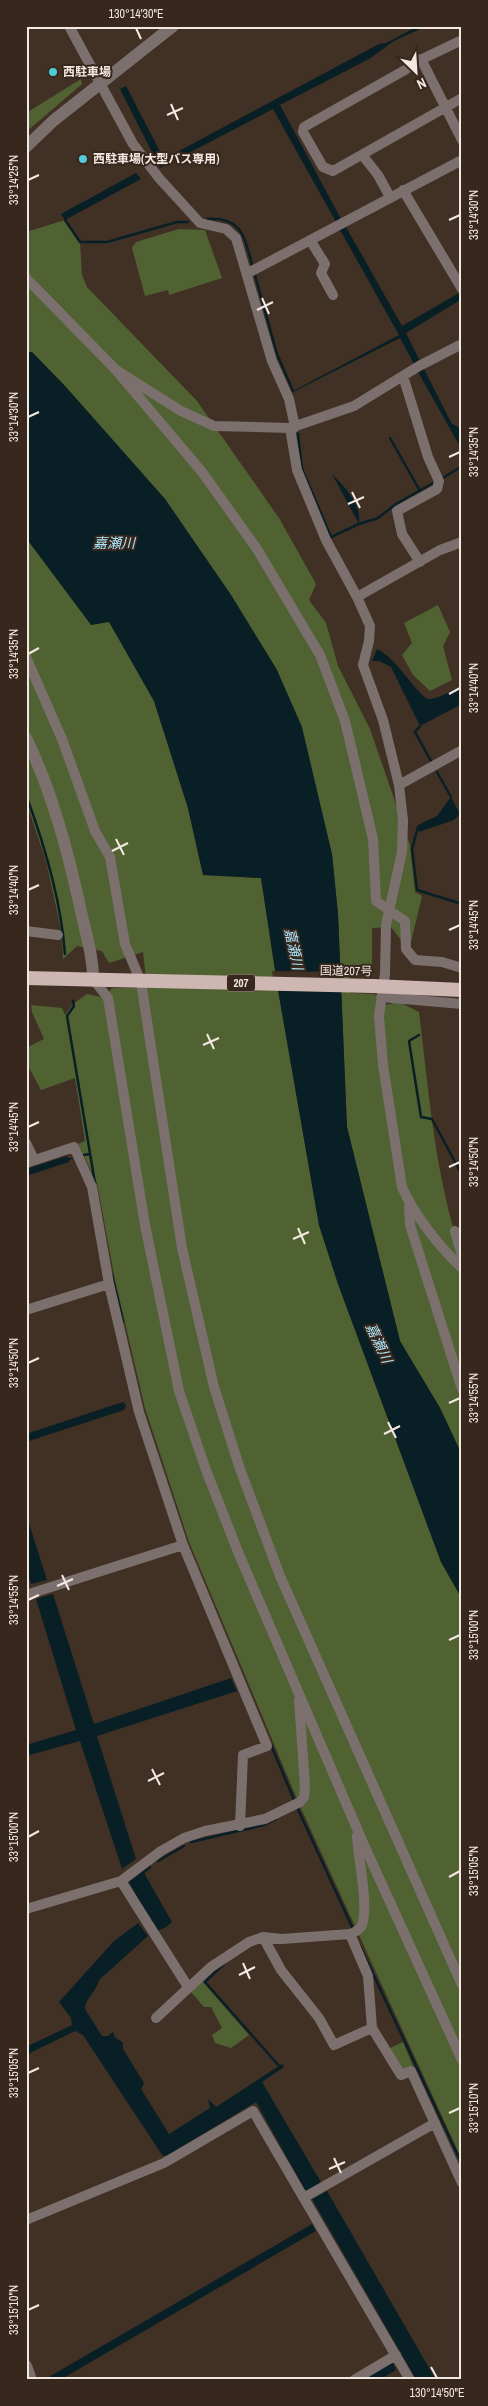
<svg xmlns="http://www.w3.org/2000/svg" width="488" height="2406" font-family="'Archivo Narrow','Noto Sans JP',sans-serif">
  <style>
    .green { fill: #506232 }
    .water { fill: #081f26 }
    .pier { fill: #413125 }
    .lines { fill: none; stroke-linecap: round; stroke-linejoin: round }
    .stream { stroke: #081f26; stroke-width: 2.5 }
    .minor { stroke: #7b706e; stroke-width: 10 }
    .tertiary { stroke: #7b706e; stroke-width: 12 }
    .trunk { stroke: #ceb6b2; stroke-width: 14 }
    .trunk-bridge { stroke: #ceb6b2; stroke-width: 14 }
    .ticks { fill: none; stroke: #f4e9e2; stroke-width: 2 }
    .poi-dot { fill: #52cbd8; stroke: #37271c; stroke-width: 2 }
    .labels { text-anchor: middle; dominant-baseline: central; stroke-width: 4; stroke-linejoin: round; paint-order: stroke }
    .shield { fill: #37271c; stroke: #bbafa7; stroke-width: 1 }
    .shield-label { font-size: 11px; font-weight: bold; fill: #f4e9e2 }
    .poi-label { font-size: 12px; font-weight: bold; fill: #f4e9e2; stroke: #37271c; text-anchor: start }
    .street-label { font-size: 12px; fill: #f4e9e2; stroke: #37271c }
    .water-label { font-size: 14px; font-style: italic; fill: #ace6fc; stroke: #37271c }
    .neatline { fill: none; stroke: #f4e9e2; stroke-width: 2 }
    .ticks-label { font-size: 12px; text-anchor: middle; fill: #f4e9e2 }
  </style>
  <rect width="100%" height="100%" fill="#413125"/>
  <path class="green" d="M81 79 82 84 26 132V113Z
    M65 220 80 242 82 275 87 287 197 401 279 518 316 584 309 600 326 623 338 666 370 729 410 845 415 892 422 896 411 942 401 940 391 927 372 928V971L349 972 350 993 375 994 380 1006 399 1002 419 1012C429 1093 435 1178 462 1255V1455L440 1408 400 1341 347 1127 338 914 332 854 277 670 231 595 165 499 65 386 32 352H26V232Z
    M179 229 205 230 222 278 169 295 168 290 145 296 132 248 136 242Z
    M26 538 109 621 154 701 188 808 203 875 261 878 278 990 319 1225 338 1284 441 1562 462 1599V2160L300 1806 189 1542 145 1408 115 1280 97 1183 78 1144 85 1141 75 1078 41 1090 26 1062V1048L44 1039 32 1012 31 1005 62 1008 65 1015 73 1004 87 994 105 998 112 988H147L143 952 109 963 102 951 77 946 63 959 62 934 46 861 26 801Z
    M438 605 450 632 443 646 452 680 430 691 413 675 402 655 412 643 404 623Z
    M202 1981 249 2035 231 2048 215 2043 212 2035 222 2028 211 2007H204L190 1991Z
    M403 2042 413 2066 401 2071 386 2050Z"/>
  <path class="water" d="M418 26H427L394 41 369 59 280 105 341 219 336 222 273 109 160 168 120 89 126 86 164 159 379 44 386 43Z
    M136 173 141 179 65 220 61 214Z
    M346 227 402 326 459 293 462 299 406 333 420 361 414 364 400 338 293 392V391L399 335 340 230Z
    M26 352H32L65 386 165 499 231 595 277 670 302 727 332 854 338 914 347 1127 400 1341 440 1408 462 1455V1599L441 1562 338 1284 319 1225 278 990 261 878 203 875 188 808 154 701 109 622 91 625 26 538Z
    M424 369 452 424 462 429V450L418 372Z
    M332 474C345 487 362 505 359 524Z
    M377 649C396 657 421 700 429 699 439 699 453 689 462 686V704L420 726 391 667 379 661H372Z
    M451 797 460 814 454 820 419 832 418 825 437 816Z
    M67 1156 68 1158H74L69 1160V1162L26 1176V1169Z
    M123 1402 126 1405 124 1410 26 1442V1434Z
    M26 1514 47 1580 31 1584 26 1570Z
    M53 1594 94 1724 231 1678 237 1691 97 1736 136 1859 122 1869 80 1741 26 1756V1745L76 1730 36 1599Z
    M143 1871 172 1922 165 1928 156 1931 129 1882Z
    M138 1923 148 1936 99 1980C97 1991 85 1999 85 2009L102 2036H108L113 2032 115 2037 123 2043V2049L144 2083 141 2089 169 2134 210 2108 208 2099 216 2107 282 2064 284 2067 262 2082 322 2184 308 2191 305 2190 256 2102 166 2156 162 2155 83 2035 75 2031 26 2055V2047L72 2025 71 2018 59 2002 114 1941Z
    M327 2191 436 2380H416L405 2360 312 2199Z
    M312 2224 316 2231 60 2380H49L47 2378Z
    M393 2363 396 2370 379 2380H359L384 2365Z"/>
  <path class="pier" d="M272 971 342 972 343 992 275 990Z"/>
  <g class="lines">
    <path class="stream" d="M207 219C242 217 244 236 252 264
      M65 220 80 242H107L177 222H188
      M255 275 277 354 293 391
      M298 434 302 469 331 537 359 524 378 518 396 504 433 483
      M390 438 420 491
      M443 478 462 466
      M420 726 415 732 431 761
      M437 772 451 797
      M26 795C45 846 61 900 65 954
      M460 814 462 817
      M418 827 412 849 417 890 462 904
      M73 1001 74 1006 67 1016 95 1183
      M419 1035 409 1041 421 1117 432 1119 462 1175
      M84 1155 89 1154
      M112 1275 123 1321
      M271 1745 295 1802
      M297 1807 353 1929
      M191 1842 264 1825 276 1819
      M158 1861 184 1846
      M144 1872 150 1867
      M360 1946 462 2164
      M225 1963 205 1982 280 2067"/>
    <path class="minor" d="M69 26 133 144 159 178 200 223 226 229 236 238 272 361 289 399 295 427
      M462 40 418 61 405 70 304 127 303 132 323 167 333 171 462 98
      M421 59 462 140
      M363 156 378 175 390 197
      M403 190 462 289
      M310 240 325 264 321 273 333 295
      M248 273 462 160
      M26 278 116 370 181 411 214 426 290 428
      M462 344 419 366 354 406 290 428 297 470 326 540 357 597 370 626 369 641 363 665 383 720 399 785 403 820 402 852 386 925 385 974 379 1016 383 1065 402 1187C413 1213 440 1248 462 1268
      M116 370 202 472 257 549 320 655 345 721 373 839 376 901 405 921 406 949 415 960 442 962 462 968
      M403 376 428 457 439 481 437 489 397 511 402 534 420 562
      M357 597 440 550 462 542
      M26 657 62 739 95 831 110 857 125 944 141 982 182 1248 214 1387 240 1469 280 1576 462 1985
      M399 785 462 750
      M26 931 58 935
      M93 979 108 998 145 1225 179 1391 206 1470 238 1552 364 1845 462 2060
      M381 997 462 1004
      M26 1143 34 1160
      M26 1163 74 1147 92 1187 109 1284 139 1412 183 1545 267 1746 243 1755 240 1826
      M409 1205 410 1225 462 1389
      M455 1231 462 1256
      M26 1310 109 1284
      M26 1595 183 1545
      M121 1881 188 1987
      M26 1909 121 1881 161 1851 184 1838 205 1831 265 1819 300 1802 304 1797 305 1786 299 1700
      M350 1934 368 1976 372 2028
      M263 1937 281 1970 319 2018 334 2045 372 2028 401 2075 411 2071 462 2183
      M156 2018 211 1967 249 1942 263 1937 282 1939 350 1934C355 1932 360 1930 362 1925 369 1905 358 1859 357 1836
      M305 2197 435 2123
      M26 2220 164 2163 253 2111 410 2380
      M354 2380 396 2355"/>
    <path class="tertiary" d="M26 147 53 121 173 26
      M26 738C53 793 69 856 82 916 87 937 93 958 93 979
      M26 2366 31 2380"/>
    <path class="trunk" d="M26 978 109 980
      M373 986 462 990"/>
    <path class="trunk-bridge" d="M109 980 373 986"/>
  </g>
  <path class="ticks" d="M136 28 141 39M171 104 178 120M167 115 183 108M28 180 39 175M449 220 460 215M262 298 269 314M257 310 273 302M28 417 39 412M449 457 460 452M352 492 360 508M348 504 364 497M28 654 39 648M449 694 460 688M116 839 124 855M112 851 128 843M28 890 39 885M449 930 460 925M207 1034 214 1049M203 1045 219 1038M28 1127 39 1122M449 1167 460 1162M298 1228 305 1244M293 1239 309 1232M28 1363 39 1358M449 1403 460 1398M388 1422 396 1438M384 1434 400 1426M62 1575 69 1590M57 1586 73 1579M28 1600 39 1595M449 1640 460 1635M152 1769 160 1785M148 1781 164 1773M28 1837 39 1831M449 1877 460 1871M243 1963 250 1979M239 1975 255 1967M28 2073 39 2068M449 2113 460 2108M334 2158 341 2173M329 2169 345 2162M28 2310 39 2305M431 2367 437 2378"/>
  <g class="poi-dot">
    <circle cx="53" cy="72" r="5"/>
    <circle cx="83" cy="159" r="5"/>
  </g>
  <g class="labels">
    <rect class="shield" x="227" y="974.5" width="28" height="17" rx="4"/>
    <g class="shield-label">
      <text x="241" y="983">207</text>
    </g>
    <g class="poi-label">
      <text x="63" y="72">西駐車場</text>
      <text x="93" y="159">西駐車場(大型バス専用)</text>
    </g>
    <g class="street-label">
      <text transform="translate(346 971) rotate(1)">国道207号</text>
    </g>
    <g class="water-label">
      <text x="114" y="543">嘉瀬川</text>
      <text transform="translate(294 949) rotate(78)">嘉瀬川</text>
      <text transform="translate(379 1343) rotate(65)">嘉瀬川</text>
    </g>
  </g>
  <rect width="488" height="2406" fill="none" stroke="#37271c" stroke-width="55"/>
  <g transform="translate(416 72) rotate(155)" stroke="#37271c" stroke-width="4" paint-order="stroke">
  <path d="M0-4L9 19L0 12L-9 19Z" fill="#f4e9e2"/>
  <text y="-8" font-size="14" font-weight="bold" text-anchor="middle" fill="#f4e9e2">N</text>
  </g>
  <rect x="28" y="28" width="432" height="2350" class="neatline"/>
  <g class="ticks-label">
    <text x="136" y="18">130°14'30"E</text>
    <text transform="translate(14 180) rotate(-90)" y="4">33°14'25"N</text>
    <text transform="translate(474 215) rotate(-90)" y="4">33°14'30"N</text>
    <text transform="translate(14 417) rotate(-90)" y="4">33°14'30"N</text>
    <text transform="translate(474 452) rotate(-90)" y="4">33°14'35"N</text>
    <text transform="translate(14 654) rotate(-90)" y="4">33°14'35"N</text>
    <text transform="translate(474 688) rotate(-90)" y="4">33°14'40"N</text>
    <text transform="translate(14 890) rotate(-90)" y="4">33°14'40"N</text>
    <text transform="translate(474 925) rotate(-90)" y="4">33°14'45"N</text>
    <text transform="translate(14 1127) rotate(-90)" y="4">33°14'45"N</text>
    <text transform="translate(474 1162) rotate(-90)" y="4">33°14'50"N</text>
    <text transform="translate(14 1363) rotate(-90)" y="4">33°14'50"N</text>
    <text transform="translate(474 1398) rotate(-90)" y="4">33°14'55"N</text>
    <text transform="translate(14 1600) rotate(-90)" y="4">33°14'55"N</text>
    <text transform="translate(474 1635) rotate(-90)" y="4">33°15'00"N</text>
    <text transform="translate(14 1837) rotate(-90)" y="4">33°15'00"N</text>
    <text transform="translate(474 1871) rotate(-90)" y="4">33°15'05"N</text>
    <text transform="translate(14 2073) rotate(-90)" y="4">33°15'05"N</text>
    <text transform="translate(474 2108) rotate(-90)" y="4">33°15'10"N</text>
    <text transform="translate(14 2310) rotate(-90)" y="4">33°15'10"N</text>
    <text x="437" y="2397">130°14'50"E</text>
  </g>
</svg>
